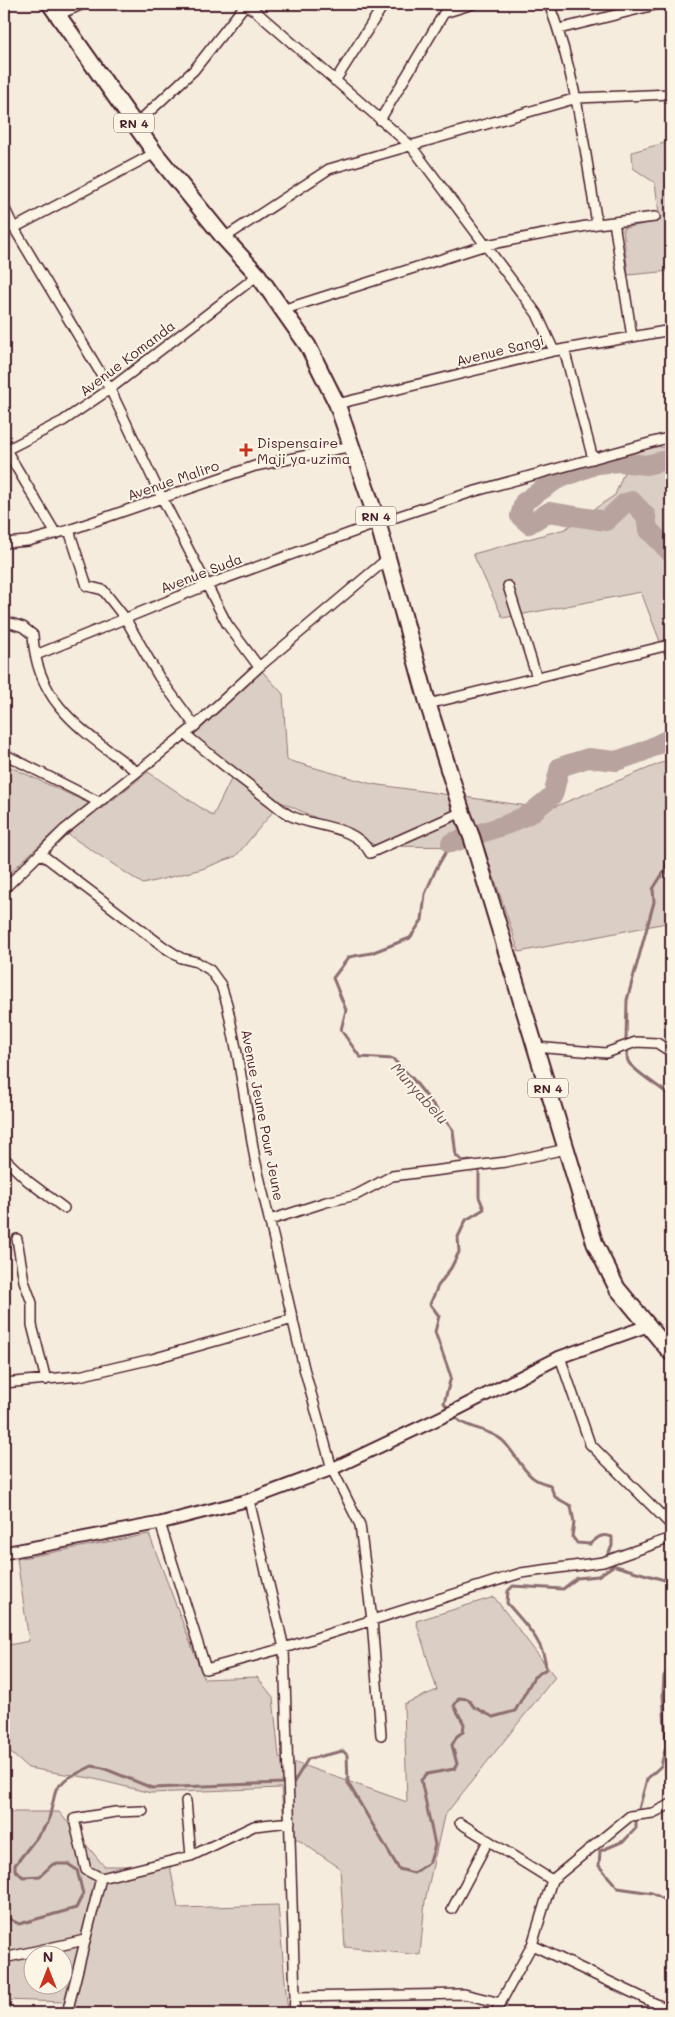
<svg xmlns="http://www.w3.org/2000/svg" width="675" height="2017" font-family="Mali,sans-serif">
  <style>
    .green { fill: #dbcec4; stroke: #927678; fill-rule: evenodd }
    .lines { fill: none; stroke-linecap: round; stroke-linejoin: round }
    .stream { stroke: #8c6e70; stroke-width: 3 }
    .river { stroke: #b8a39e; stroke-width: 20 }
    .minor-casing { stroke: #4a1f2b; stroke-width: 12 }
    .tertiary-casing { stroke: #4a1f2b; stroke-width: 15 }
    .trunk-casing { stroke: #4a1f2b; stroke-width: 19 }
    .minor { stroke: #fcf5e5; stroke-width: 9 }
    .tertiary { stroke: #fcf5e5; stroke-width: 11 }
    .trunk { stroke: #fcf5e5; stroke-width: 15 }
    .poi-dot { fill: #c8321e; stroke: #fcf5e5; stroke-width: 2 }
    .labels { text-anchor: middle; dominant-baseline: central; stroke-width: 4; stroke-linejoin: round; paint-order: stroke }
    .shield { fill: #fcf5e5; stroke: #7f5f63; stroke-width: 1 }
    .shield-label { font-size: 12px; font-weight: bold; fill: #4a1f2b }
    .street-label { font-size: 14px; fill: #4a1f2b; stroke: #fcf5e5 }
    .poi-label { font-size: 14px; fill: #4a1f2b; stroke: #fcf5e5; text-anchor: start }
    .water-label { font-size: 15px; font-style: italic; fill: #704d53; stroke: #fcf5e5 }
  </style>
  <rect width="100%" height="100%" fill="#f5ecde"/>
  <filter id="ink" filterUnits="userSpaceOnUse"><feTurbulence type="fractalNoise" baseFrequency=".02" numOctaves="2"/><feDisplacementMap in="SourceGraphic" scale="10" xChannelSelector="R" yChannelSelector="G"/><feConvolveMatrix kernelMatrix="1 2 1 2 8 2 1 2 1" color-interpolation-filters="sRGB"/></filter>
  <g filter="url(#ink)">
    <path class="green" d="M671 141V271L628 275 623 228 660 221 655 183 633 168 632 152Z
      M636 442 666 448 671 446V670L641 592 503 618 473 554 565 529 615 495Z
      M262 671 283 694 287 760 372 784 549 809 671 759V922L519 952 484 847 377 846 281 802 236 856 202 869 143 884 58 828 4 878V764L101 809 148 772 213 816 235 771 194 735Z
      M149 1534 204 1679 257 1677 273 1697 279 1757 407 1802 404 1704 437 1690 416 1621 494 1597 555 1677 444 1816 425 1901 420 1955 345 1947 340 1868 285 1831 281 1788 151 1793 90 1778 28 1768 4 1747V1646L29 1641 17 1559Z
      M4 1812H59L104 1866H170L178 1908 278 1905 288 2013H65V2002L4 2000ZM32 1954H62V1984H32Z"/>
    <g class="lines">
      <path class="stream" d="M451 843 436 869 425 894 422 920 410 938 371 953 349 957 333 978 346 1010 341 1030 360 1057 393 1059 412 1078 453 1130 456 1156 465 1162 469 1161 474 1163
        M665 870 671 879
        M626 1039 627 1000 654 902 653 889 665 870 671 820
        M629 1048C627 1052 626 1058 629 1063 637 1073 661 1088 671 1096
        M449 1410 444 1403 451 1377 435 1332 439 1316 430 1304 438 1286 451 1268 459 1252 458 1237 466 1220 484 1209 479 1197V1166
        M453 1415C462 1428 488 1428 502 1440 514 1451 520 1467 532 1477 536 1481 544 1483 550 1485L555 1497 571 1506 574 1523 572 1536 577 1543 590 1544C598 1537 602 1533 612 1537V1546L606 1558
        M612 1565 668 1581 671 1587
        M671 1668 664 1676 663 1694 666 1746 661 1766 647 1779 636 1820V1828L624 1841 600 1851 599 1866 618 1888 652 1893 671 1903
        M4 1916 19 1924 76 1908 83 1894 77 1870 68 1864H53L40 1876 23 1877 15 1870V1865L48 1823 56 1789 66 1779 92 1766 103 1768 152 1788 284 1783 294 1782 308 1759 343 1751 347 1755 348 1783 399 1869 414 1873 430 1862 435 1845 421 1780 427 1774 454 1769 457 1764 452 1745 457 1736 463 1732 464 1724 454 1706 459 1698 468 1699 474 1707 493 1717 515 1711 534 1677 546 1669C545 1642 524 1623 507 1603L508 1591 513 1586 563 1589 577 1578 598 1576 613 1566
        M671 1959C663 1968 666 1978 671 1987"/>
      <path class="river" d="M671 459 646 465 620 462 597 464 556 480 524 502 520 516 529 524 549 512 606 521 625 503 632 501 646 516 648 529 671 553
        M451 843 508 824 531 813 553 795 560 767 588 758 616 761 642 752 671 738"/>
      <g class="minor-casing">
        <path id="minor" d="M243 4 254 10 411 146 537 314 554 351
          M549 4C576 75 585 149 597 224
          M58 15 83 4
          M559 29 659 4
          M335 81 384 4
          M380 120 444 13 473 4
          M135 125 194 70 245 5
          M4 207 14 228 110 389 162 498 227 624 259 667
          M614 222 632 337
          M14 228 155 153
          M224 238 329 169 577 98 671 94
          M282 310 486 245 597 224 655 217
          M564 349 593 459
          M337 404 554 351 671 330
          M6 450 56 534
          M4 451 63 421 110 389 258 275
          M69 530 87 586 103 590 125 618 159 677 195 726
          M4 543 28 541 69 530 255 466 352 446
          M508 586 537 678
          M4 621 23 627 33 635C36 706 87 733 137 772
          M36 655 207 585 378 523 472 492 671 437
          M428 704 669 645
          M185 734C210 755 235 774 261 794 270 800 279 809 289 815 314 828 355 824 370 853L462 812
          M4 754 99 802
          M40 853 164 947 181 958 197 962 210 970 221 985 227 1004 238 1058 255 1159 304 1368 332 1469 360 1525 372 1620 381 1735
          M4 889 64 830 195 726 259 667 387 559
          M535 1047 606 1053 636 1042 657 1043 671 1052
          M4 1158 28 1181 64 1208
          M270 1220 326 1202 356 1195 392 1176 506 1162 566 1149
          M17 1239 24 1281 32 1303V1325L46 1380
          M560 1357 590 1444 671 1525
          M4 1383 79 1376 152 1359 293 1319
          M249 1500 284 1648 295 1997 294 2013
          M160 1523 206 1669 284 1648 521 1573 603 1562 671 1538
          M186 1801 191 1856
          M460 1823 552 1880
          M101 1878 86 1870 74 1819 115 1812 143 1811
          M452 1909 488 1841
          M532 1945 671 2011
          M4 1958 85 1940
          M295 1997 464 1994 501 2003
          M67 2013 101 1878 191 1856 254 1826 290 1822
          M495 2013 532 1945 552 1880 630 1816 653 1813 671 1804"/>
      </g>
      <g class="tertiary-casing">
        <path id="tertiary" d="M4 1553 160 1523 249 1500 332 1469 446 1415 560 1357 647 1326"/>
      </g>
      <g class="trunk-casing">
        <path id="trunk" d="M50 4 155 153 224 238 258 275 308 346 337 404 378 523 428 704 462 812 472 838 595 1244 617 1288 671 1353"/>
      </g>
      <use href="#minor" class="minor"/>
      <use href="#tertiary" class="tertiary"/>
      <use href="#trunk" class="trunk"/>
    </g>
  </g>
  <path class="poi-dot" d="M243.5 442.5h5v5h5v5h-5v5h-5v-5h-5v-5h5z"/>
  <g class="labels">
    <g class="shield">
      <rect x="114" y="113.5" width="40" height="19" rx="4"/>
      <rect x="356" y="506.5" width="40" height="19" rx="4"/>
      <rect x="528" y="1078.5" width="40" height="19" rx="4"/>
    </g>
    <g class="shield-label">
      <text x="134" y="123">RN 4</text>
      <text x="376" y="516">RN 4</text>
      <text x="548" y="1088">RN 4</text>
    </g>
    <g class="street-label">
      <text transform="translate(500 350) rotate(-14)">Avenue Sangi</text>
      <text transform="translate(127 358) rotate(-37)">Avenue Komanda</text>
      <text transform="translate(173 480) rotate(-19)">Avenue Maliro</text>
      <text transform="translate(201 573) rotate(-21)">Avenue Suda</text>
      <text transform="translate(263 1115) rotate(79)">Avenue Jeune Pour Jeune</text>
    </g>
    <g class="poi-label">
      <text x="257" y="442">Dispensaire<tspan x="257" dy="16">Maji ya uzima</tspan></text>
    </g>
    <g class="water-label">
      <text transform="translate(420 1093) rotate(48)">Munyabelu</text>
    </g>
  </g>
  <rect width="675" height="2017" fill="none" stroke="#fcf5e5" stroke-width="20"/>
  <rect x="10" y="10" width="655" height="1997" fill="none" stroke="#4a1f2b" stroke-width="2" filter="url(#ink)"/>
  <g transform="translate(48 1970)"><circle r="24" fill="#fcf5e5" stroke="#b59f9b"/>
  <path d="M0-4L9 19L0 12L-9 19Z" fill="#c8321e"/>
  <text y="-8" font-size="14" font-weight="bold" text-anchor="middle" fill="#4a1f2b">N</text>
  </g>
</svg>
